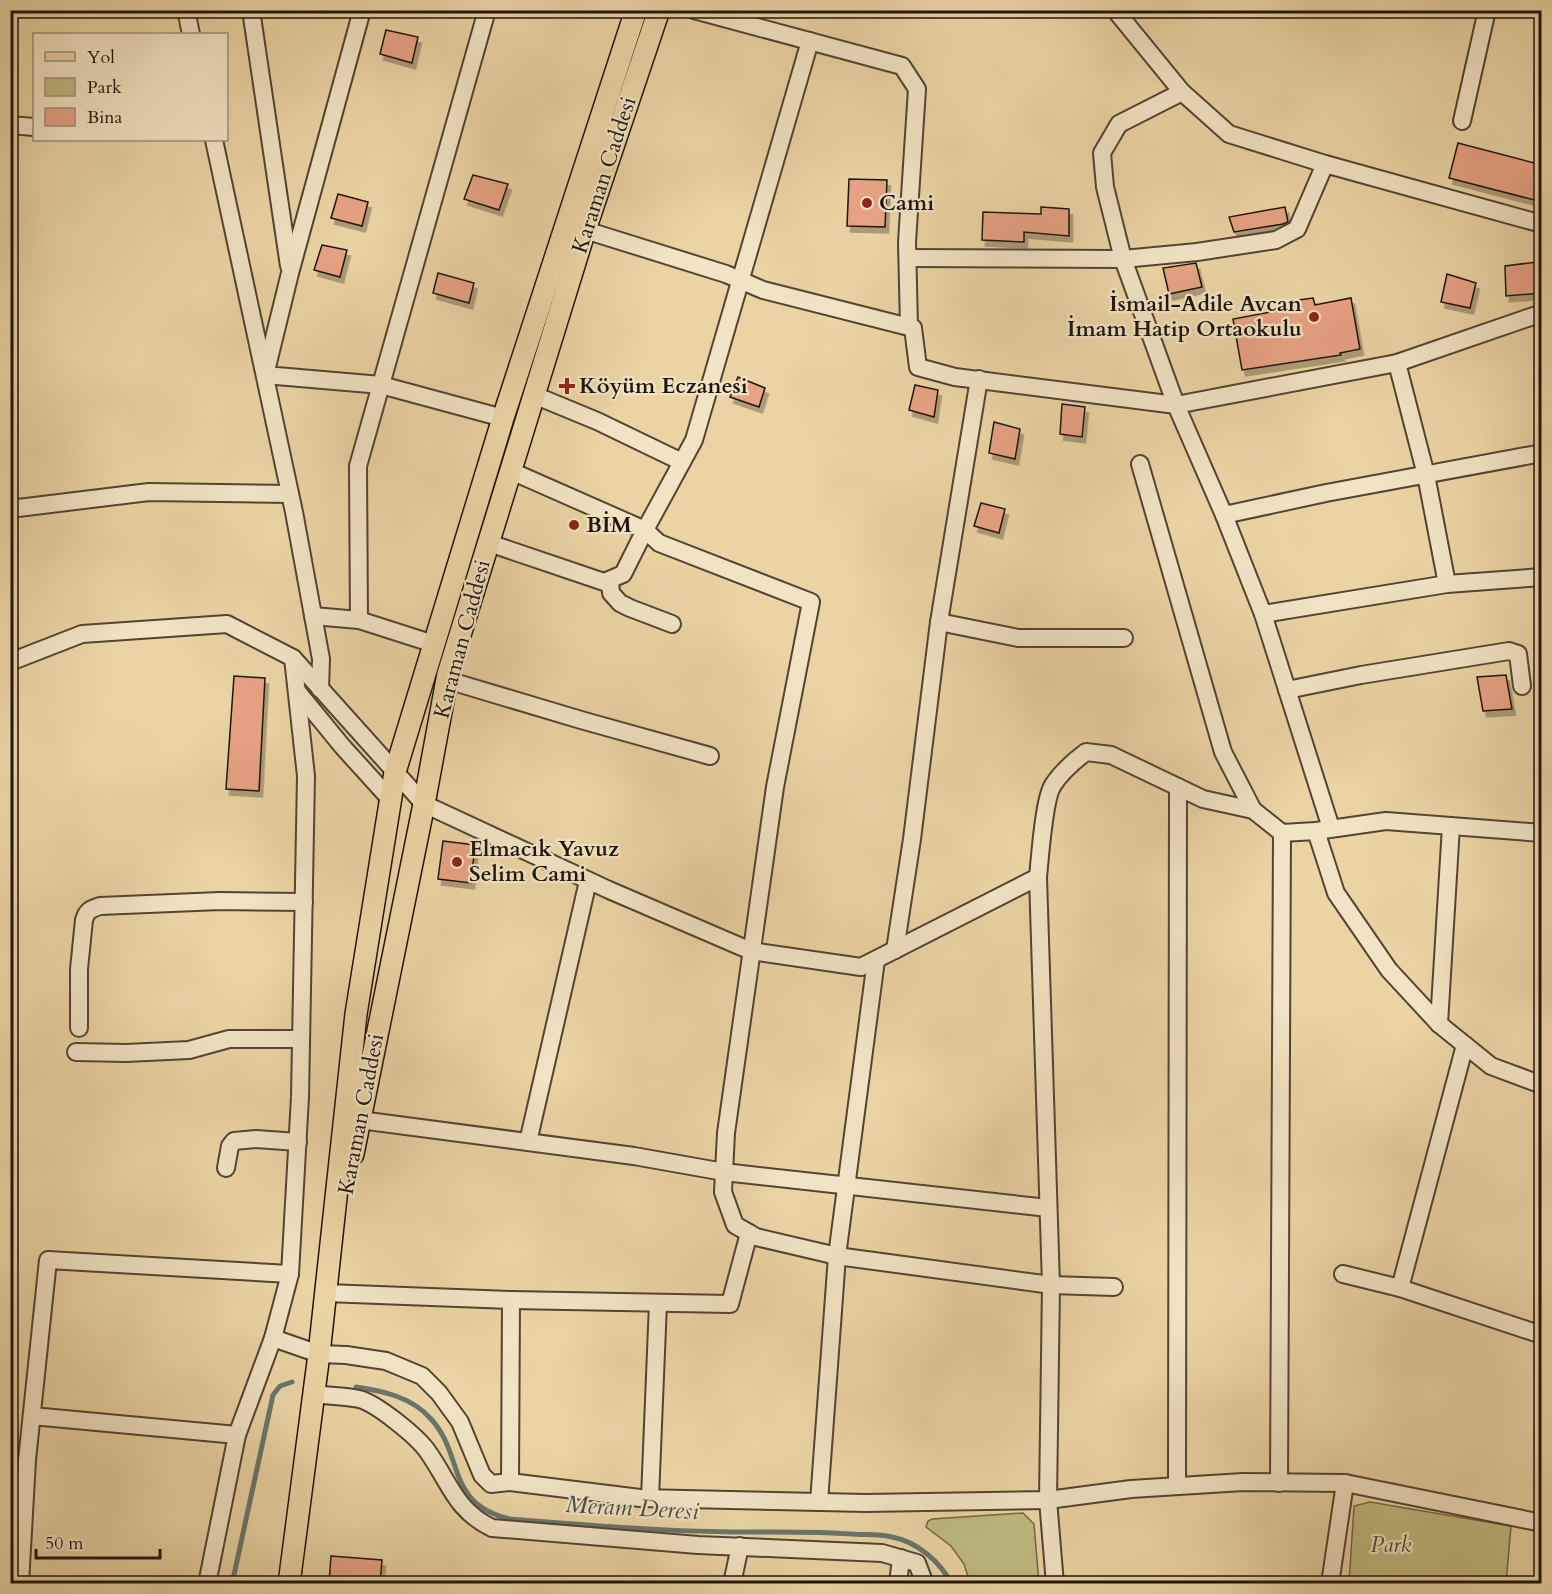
<svg xmlns="http://www.w3.org/2000/svg" width="1552" height="1594" viewBox="0 0 1552 1594" font-family="Cardo,serif">
  <defs>
    <filter id="shadow"><feDropShadow dx="3.5" dy="6" stdDeviation="0" flood-color="#0004"/></filter>
  </defs>
  <rect width="100%" height="100%" fill="#ead4a4"/>
  <filter id="stains"><feTurbulence type="fractalNoise" baseFrequency=".00333" numOctaves="4"/><feColorMatrix values="0 0 0 0 .2 0 0 0 0 .09 0 0 0 0 .02 0 0 0 .5 -.17"/></filter>
  <radialGradient id="worn" r=".72"><stop offset=".6" stop-color="#630" stop-opacity="0"/><stop offset="1" stop-color="#630" stop-opacity=".3"/></radialGradient>
  <g fill="#bfbb80" stroke="#6f6846" stroke-width="1.5">
    <polygon points="1370,1502 1511,1526 1506,1583 1349,1583 1354,1506"/>
    <polygon points="1023,1513 1034,1524 1039,1583 970,1583 964,1564 951,1546 926,1527 928,1521 932,1519"/>
  </g>
  <g fill="none" stroke-linecap="round" stroke-linejoin="round">
    <g stroke="#68766e" stroke-width="5">
      <path d="M356,1387C383,1391 412,1397 431,1419C465,1456 445,1504 510,1519C584,1525 659,1531 733,1532C773,1532 812,1531 852,1534C865,1535 879,1534 892,1537C918,1542 940,1562 952,1584"/>
      <polyline points="232,1584 273,1395 280,1386 292,1382"/>
    </g>
  </g>
  <g fill="#e7a284" stroke="#1f140d" stroke-width="1.5" filter="url(#shadow)">
    <polygon points="386,30 418,37 412,63 380,54"/>
    <polygon points="1458,143 1542,165 1542,202 1449,178"/>
    <polygon points="473,175 508,184 499,210 464,199"/>
    <polygon points="849,179 887,180 885,227 847,226"/>
    <polygon points="338,194 368,202 362,226 331,218"/>
    <polygon points="1041,207 1069,209 1069,236 1024,232 1024,242 982,240 983,212 1041,214"/>
    <polygon points="1285,207 1288,222 1283,224 1234,232 1229,217"/>
    <polygon points="322,245 347,250 340,277 314,270"/>
    <polygon points="1537,262 1542,284 1542,293 1506,296 1505,266"/>
    <polygon points="1196,263 1202,287 1169,294 1163,268"/>
    <polygon points="438,273 474,283 469,303 433,293"/>
    <polygon points="1447,274 1476,283 1470,308 1441,302"/>
    <polygon points="1313,298 1315,305 1351,298 1360,349 1340,353 1341,355 1242,370 1233,319 1292,308 1291,301"/>
    <polygon points="738,377 765,388 759,407 730,397"/>
    <polygon points="915,385 938,390 934,417 909,410"/>
    <polygon points="1062,404 1085,407 1082,437 1060,434"/>
    <polygon points="994,422 1020,429 1015,459 989,453"/>
    <polygon points="981,503 1005,509 999,533 974,526"/>
    <polygon points="1506,675 1512,709 1483,711 1477,677"/>
    <polygon points="234,676 265,678 259,791 226,789"/>
    <polygon points="443,841 475,845 471,883 438,879"/>
    <polygon points="331,1556 382,1560 380,1584 329,1584"/>
  </g>
  <g fill="none" stroke-linecap="round" stroke-linejoin="round">
    <g stroke="#524433" stroke-width="20">
      <g id="minor">
        <polyline points="186,10 191,34"/>
        <polyline points="251,10 289,266"/>
        <polyline points="362,10 290,273 265,375 381,385 503,418"/>
        <polyline points="694,10 902,66 917,89 907,242 909,327"/>
        <polyline points="1115,10 1182,92 1229,134 1325,164 1542,224"/>
        <polyline points="1182,92 1119,124 1102,153 1105,187 1123,259 1176,405 1224,515 1263,614 1331,828"/>
        <polyline points="1462,121 1487,10"/>
        <polyline points="10,125 34,127"/>
        <polyline points="214,140 294,512 321,659 320,689"/>
        <polyline points="585,230 726,274 763,290 913,328 918,367 955,377 1176,405 1397,363 1542,313"/>
        <polyline points="908,258 1123,259 1197,252 1276,240 1297,229 1325,164"/>
        <polyline points="1397,363 1426,475 1447,584"/>
        <polyline points="534,395 597,421 682,462"/>
        <polyline points="1140,464 1223,752 1253,810"/>
        <polyline points="511,471 645,530 659,543 811,602 775,787 726,1133 723,1192 735,1225 756,1237 837,1256 1051,1285 1114,1287"/>
        <polyline points="10,509 149,492 290,494"/>
        <polyline points="1224,515 1326,493 1542,453"/>
        <polyline points="489,543 604,582 623,574 645,530 694,440 810,41"/>
        <polyline points="610,580 611,593 620,603 630,608 672,624"/>
        <polyline points="1263,614 1447,584 1542,577"/>
        <polyline points="313,616 359,620 434,644"/>
        <polyline points="359,620 358,466 487,10"/>
        <polyline points="939,622 1018,638 1124,638"/>
        <path d="M10,662L82,634L227,624L293,658L424,804L609,890L751,951L861,967L1038,877C1040,858 1044,798 1053,785C1062,771 1074,761 1086,752L1111,755L1203,799L1253,810L1282,833L1316,831L1386,821L1542,833"/>
        <polyline points="447,680 581,720 710,756"/>
        <polyline points="1287,690 1361,675 1509,651 1518,654 1522,686"/>
        <polyline points="297,691 342,746 390,799"/>
        <polyline points="1316,831 1336,893 1389,970 1439,1024 1491,1066 1542,1085"/>
        <polyline points="1038,877 1051,1285 1048,1500 1055,1584"/>
        <polyline points="895,950 912,839 939,622 979,379"/>
        <polyline points="1439,1024 1451,826"/>
        <path d="M79,1028V969L84,920C87,910 91,909 100,906L220,901L304,902"/>
        <polyline points="1465,1045 1400,1288 1542,1335"/>
        <polyline points="76,1052 126,1053 189,1050 229,1039 301,1039"/>
        <polyline points="360,1120 634,1156 724,1172 1048,1208"/>
        <polyline points="528,1142 588,881"/>
        <polyline points="226,1168 230,1146 234,1141 256,1139 298,1142"/>
        <polyline points="1343,1274 1400,1288"/>
        <polyline points="326,1293 511,1300 730,1304 749,1233"/>
        <polyline points="511,1300 510,1482 640,1498 866,1503 1048,1500 1131,1489 1243,1482 1345,1483 1542,1523"/>
        <polyline points="273,1338 319,1354 346,1355 386,1361 422,1376 439,1393 460,1422 482,1475 491,1484 510,1482"/>
        <path d="M313,1394C328,1396 345,1396 359,1399C376,1403 418,1437 428,1452C450,1483 455,1510 492,1528L698,1545L882,1553L917,1563L925,1584"/>
        <polyline points="32,1416 237,1435"/>
        <polyline points="1279,1483 1282,833"/>
        <polyline points="1177,1486 1178,787"/>
        <polyline points="650,1498 658,1303"/>
        <polyline points="819,1502 837,1256 876,960"/>
        <polyline points="20,1584 27,1460 48,1260 290,1274"/>
        <polyline points="207,1584 237,1435 273,1338 290,1274 300,1097 306,776 293,658"/>
        <polyline points="732,1584 740,1546"/>
        <polyline points="898,1584 901,1558"/>
        <polyline points="1330,1584 1345,1483"/>
      </g>
    </g>
    <g stroke="#1f140d" stroke-width="24">
      <g id="major">
        <polyline points="353,1154 424,804 448,674 585,230 659,10"/>
        <polyline points="289,1584 319,1354 356,1014 395,772 503,418 636,10"/>
      </g>
    </g>
    <use href="#minor" stroke="#f1e3c4" stroke-width="16"/>
    <use href="#major" stroke="#ead4a4" stroke-width="21"/>
  </g>
  <g fill="#8f2418" stroke="#f1e3c4" stroke-width="2">
    <circle cx="867" cy="203" r="6"/>
    <circle cx="1314" cy="317" r="6"/>
    <path d="M564 377h6v6h6v6h-6v6h-6v-6h-6v-6h6z"/>
    <circle cx="574" cy="525" r="6"/>
    <circle cx="457" cy="862" r="6"/>
  </g>
  <g text-anchor="middle" dominant-baseline="central" stroke-width="4.5" stroke-linejoin="round" paint-order="stroke">
    <g font-size="22" fill="#1f140d" stroke="#f1e3c4">
      <text transform="translate(604 175) rotate(-72)">Karaman Caddesi</text>
      <text transform="translate(462 639) rotate(-75)">Karaman Caddesi</text>
      <text transform="translate(361 1114) rotate(-79)">Karaman Caddesi</text>
    </g>
    <g font-size="22" font-weight="bold" fill="#1f140d" stroke="#f1e3c4" text-anchor="start">
      <text x="879" y="203">Cami</text>
      <text x="1302" y="304" text-anchor="end">İsmail-Adile Avcan<tspan x="1302" dy="25">İmam Hatip Ortaokulu</tspan></text>
      <text x="579" y="386">Köyüm Eczanesi</text>
      <text x="586" y="525">BİM</text>
      <text x="469" y="849">Elmacık Yavuz<tspan x="469" dy="25">Selim Cami</tspan></text>
    </g>
    <g font-size="22" font-style="italic" fill="#4f4630" stroke="#f1e3c4">
      <text x="1391" y="1545">Park</text>
    </g>
    <g font-size="24" font-style="italic" fill="#4a4d45" stroke="#f1e3c4">
      <text transform="translate(632 1508) rotate(3)">Meram Deresi</text>
    </g>
  </g>
  <rect width="1552" height="1594" fill="none" stroke="#ead4a4" stroke-width="36"/>
  <rect x="12" y="12" width="1528" height="1570" fill="none" stroke="#1f140d" stroke-width="3"/>
  <rect x="18" y="18" width="1516" height="1558" fill="none" stroke="#1f140d" stroke-width="1.5"/>
  <rect x="33" y="33" width="195" height="108" fill="#f1e3c4" stroke="#9d907b" stroke-width="1.5"/>
  <rect x="45" y="52" width="30" height="9" fill="#ead4a4" stroke="#9d907b" stroke-width="1.5"/>
  <text x="87" y="63" font-size="18" fill="#1f140d">Yol</text>
  <rect x="45" y="78" width="30" height="18" fill="#bfbb80" stroke="#9d907b" stroke-width="1.5"/>
  <text x="87" y="93" font-size="18" fill="#1f140d">Park</text>
  <rect x="45" y="108" width="30" height="18" fill="#e7a284" stroke="#9d907b" stroke-width="1.5"/>
  <text x="87" y="123" font-size="18" fill="#1f140d">Bina</text>
  <path d="M36 1549v9h124v-9" fill="none" stroke="#1f140d" stroke-width="3"/>
  <text x="45" y="1549" font-size="18" fill="#1f140d" stroke="#f1e3c4" stroke-width="4.5" paint-order="stroke">50 m</text>
  <rect width="100%" height="100%" filter="url(#stains)"/>
  <rect width="100%" height="100%" fill="url(#worn)"/>
</svg>
